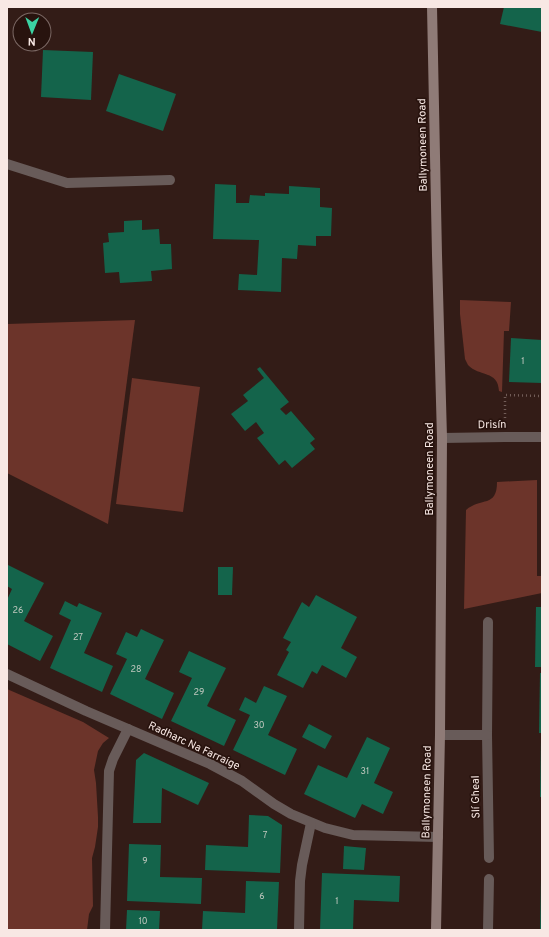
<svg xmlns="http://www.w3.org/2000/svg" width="549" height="937" viewBox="0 0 549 937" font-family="Overpass,sans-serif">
  <rect width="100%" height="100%" fill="#331c17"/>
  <g fill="#6c342a">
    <path d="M460,300L511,302L509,331H504L502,392L499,391C498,370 479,377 468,365C467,363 466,361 465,359L460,314Z"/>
    <polygon points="135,320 108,524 7,473 7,324"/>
    <polygon points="132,378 200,387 183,512 116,504"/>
    <path d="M537,480V576H542V593L464,609L466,510C481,497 497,508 497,482Z"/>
    <polygon points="7,689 83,722 109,738 103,743 98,751 94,770 96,783 98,817 98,827 95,847 92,858 93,906 89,914 87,930 7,930"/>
  </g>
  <g fill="#14644b">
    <polygon points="504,7 542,7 542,32 500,24"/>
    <polygon points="43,50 93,52 91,100 41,97"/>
    <polygon points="119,74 176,94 163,131 106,111"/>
    <polygon points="215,184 236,185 236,203 249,203 250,195 265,196 265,193 289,194 289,186 320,188 320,207 332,208 331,236 316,236 316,246 298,245 297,259 282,258 281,292 238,290 239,274 257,275 259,240 213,239"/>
    <polygon points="142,220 142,230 159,229 160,244 171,244 172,269 151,271 152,281 120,283 119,272 105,273 103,243 109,242 108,233 124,232 124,221"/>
    <polygon points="511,338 542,340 542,383 509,382"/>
    <polygon points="260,367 289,402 280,409 286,415 291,411 315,439 310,443 315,449 292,468 285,460 279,465 257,438 264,433 256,422 245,431 231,414 248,401 243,395 264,378 257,369"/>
    <polygon points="8,565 44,583 24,621 53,636 40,661 7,644 7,600 12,589 7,586 7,567"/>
    <polygon points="218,567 233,567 232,595 218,595"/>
    <polygon points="316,595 357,617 341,648 357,657 346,678 322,665 317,674 312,671 303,688 277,675 289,652 286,650 291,642 283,638 302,602 309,607"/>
    <polygon points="65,601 77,607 79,603 102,613 84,653 113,666 102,692 50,668 71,620 59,614"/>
    <polygon points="536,607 542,607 542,667 535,667"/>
    <polygon points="141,629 164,640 145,679 174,693 162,719 110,694 127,659 116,654 126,632 137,637"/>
    <polygon points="189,651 226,668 207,706 236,720 224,746 171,721 192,678 179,672"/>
    <polygon points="540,673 542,673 542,733 539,733"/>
    <polygon points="264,686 287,696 268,735 297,749 285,775 233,750 250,715 239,710 245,697 256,703"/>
    <polygon points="309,724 332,736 325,749 302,737"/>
    <polygon points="367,737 390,748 374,783 393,792 383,814 362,804 355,818 304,794 318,765 347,778"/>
    <polygon points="541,738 542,738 542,797 540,797"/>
    <polygon points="144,753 209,783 198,805 162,788 161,823 133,823 136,760"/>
    <polygon points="249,815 268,816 282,825 280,873 205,870 206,845 248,847"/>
    <polygon points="129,844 161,845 160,877 202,878 201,904 127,901"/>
    <polygon points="344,846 366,848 364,870 343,869"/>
    <polygon points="322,873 400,876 399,902 354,900 353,930 320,930"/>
    <polygon points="541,879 542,879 542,929 540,929"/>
    <polygon points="246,881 279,882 277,930 202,930 203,911 245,913"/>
    <polygon points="127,910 160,911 159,930 126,930"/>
  </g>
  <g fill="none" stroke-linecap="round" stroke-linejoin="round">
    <polyline stroke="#725d58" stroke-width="2.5" stroke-dasharray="1 3" stroke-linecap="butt" points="505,418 505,395 542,396"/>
    <g stroke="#685b59" stroke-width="10">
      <polyline points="7,164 67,183 170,180"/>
      <polyline points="442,438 505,437 542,437"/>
      <polyline points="488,622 487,735 489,858"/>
      <polyline points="7,674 86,711 210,764 242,781 274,804 291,814 325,828 353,835 438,837"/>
      <polyline points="440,735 487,735"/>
      <polyline points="105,930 109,771 113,759 128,729"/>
      <polyline points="299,930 300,881 302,865 311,823"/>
      <polyline points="488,930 489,879"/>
    </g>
    <polyline stroke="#8f7b77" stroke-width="10" points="432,7 437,255 442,438 440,735 436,930"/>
  </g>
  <g text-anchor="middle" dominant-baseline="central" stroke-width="3.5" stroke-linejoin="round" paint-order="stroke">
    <g font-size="9" fill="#bfc7be">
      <text x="523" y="361">1</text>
      <text x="18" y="610">26</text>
      <text x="78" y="637">27</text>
      <text x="136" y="669">28</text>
      <text x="199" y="692">29</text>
      <text x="259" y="725">30</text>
      <text x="365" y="771">31</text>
      <text x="265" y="835">7</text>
      <text x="145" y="861">9</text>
      <text x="262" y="896">6</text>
      <text x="337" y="901">1</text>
      <text x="143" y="921">10</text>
    </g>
    <g font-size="11" fill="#f8e8e4" stroke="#28130e">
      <text transform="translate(423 145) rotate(-91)">Ballymoneen Road</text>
      <text transform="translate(492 425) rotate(-1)">Drisín</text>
      <text transform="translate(430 469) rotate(-90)">Ballymoneen Road</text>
      <text transform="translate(194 746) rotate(25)">Radharc Na Farraige</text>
      <text transform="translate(427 792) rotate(-89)">Ballymoneen Road</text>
      <text transform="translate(476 797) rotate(-91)">Slí Gheal</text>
    </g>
  </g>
  <rect width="549" height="937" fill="none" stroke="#f8e8e4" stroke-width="16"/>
  <g transform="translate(32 32) rotate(181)"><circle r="19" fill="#28130e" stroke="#7b6864"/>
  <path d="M0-3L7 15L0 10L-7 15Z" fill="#3bd4a4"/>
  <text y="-6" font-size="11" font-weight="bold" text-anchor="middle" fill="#f8e8e4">N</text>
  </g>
</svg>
